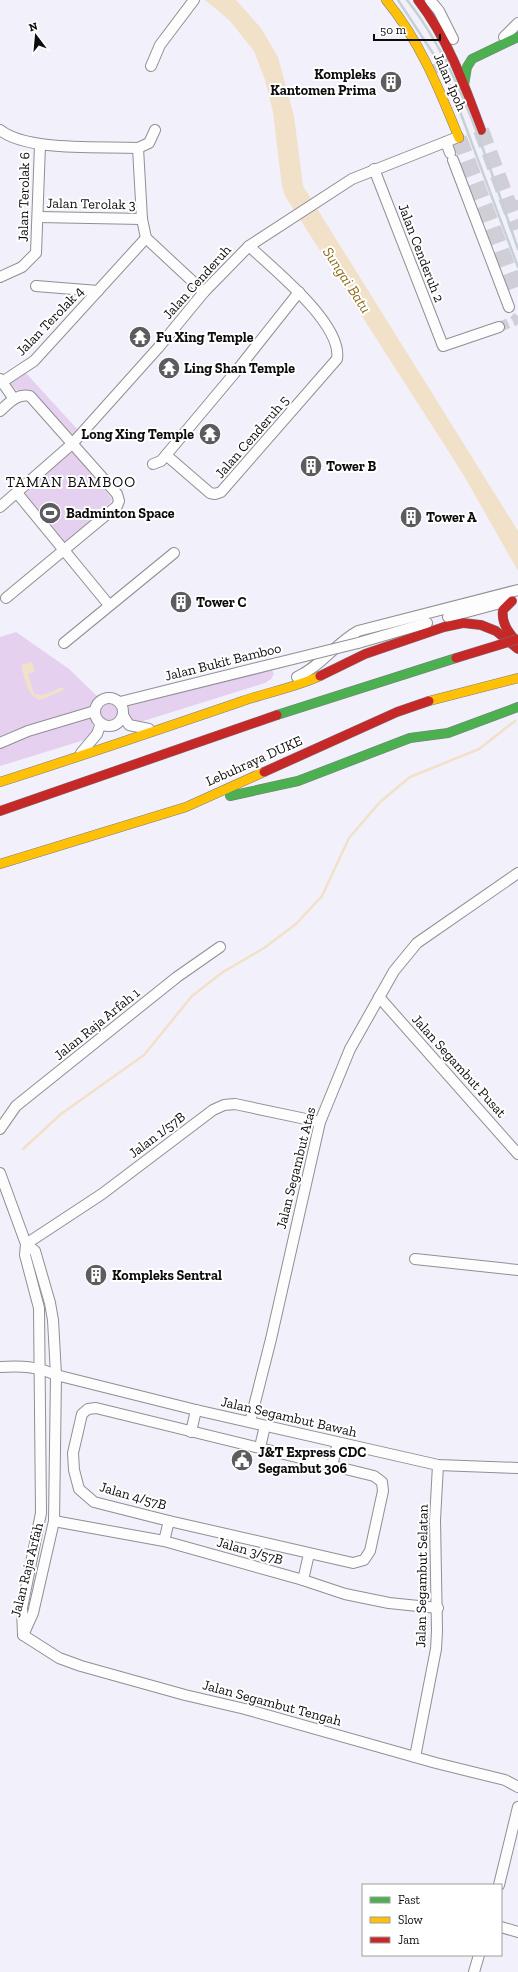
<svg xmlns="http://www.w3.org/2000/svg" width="518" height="1972" viewBox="0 0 518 1972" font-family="'Zilla Slab',serif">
  <rect width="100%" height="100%" fill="#f2f0fa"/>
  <g fill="#e5d1ef">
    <polygon points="24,371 78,430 75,435 69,435 28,391 16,390 10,383"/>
    <polygon points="72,450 112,499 111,502 65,543 25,494"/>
    <polygon points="16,632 69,669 100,699 95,711 91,738 0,766 0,637"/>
    <polygon points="271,668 274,674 271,679 265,683 137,723 132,722 126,714 124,703"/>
    <circle cx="110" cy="712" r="10"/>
  </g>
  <g fill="#f2e1c9">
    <polygon points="205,0 236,0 261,28 278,57 294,116 303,186 518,531 518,571 463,474 285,196 282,187 273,112 265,80 254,51 229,20"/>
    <path d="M32,662L35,672L28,674L34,694C44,698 54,690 62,687L64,690L40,700C26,695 25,677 21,665Z"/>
  </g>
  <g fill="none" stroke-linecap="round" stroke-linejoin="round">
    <polyline stroke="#f2e1c9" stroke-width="2.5" points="23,1149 61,1114 144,1055 192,996 223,972 264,948 296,924 322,896 349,838 380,802 410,777 479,749 515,721"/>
    <g stroke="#d0ced6" stroke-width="10" stroke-dasharray="10 5" stroke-linecap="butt">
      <polyline points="432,70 453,60"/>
      <polyline points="508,204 518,205"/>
      <polyline points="499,327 514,321 518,316"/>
    </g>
    <g stroke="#d0ced6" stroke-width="16" stroke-dasharray="16 8" stroke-linecap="butt">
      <polyline points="481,130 518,229"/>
      <polyline points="459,138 518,294"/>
    </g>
    <g stroke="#908f93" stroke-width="12">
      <g id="street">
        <polyline points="430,0 439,11 453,39"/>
        <polyline points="504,37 518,23"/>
        <polyline points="151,66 160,45 194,0"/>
        <path d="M0,130C28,152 101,146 138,148L149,143L155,130"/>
        <polyline points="446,142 450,153"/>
        <polyline points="138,148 142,219 146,238 204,292"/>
        <polyline points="453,160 509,307"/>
        <polyline points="374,169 443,346 499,327"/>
        <polyline points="38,217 142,219"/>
        <polyline points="0,277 22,267 36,253 40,145"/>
        <polyline points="36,286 98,291"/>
        <polyline points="0,379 14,399"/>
        <polyline points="2,382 34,361 146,238"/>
        <path d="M0,411C9,403 17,393 30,396L117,494L119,501L117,506L6,598"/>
        <path d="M166,455L210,493L215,494L221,492L337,359C343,324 272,268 249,246"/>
        <polyline points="153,464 161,461 238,369 299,292"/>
        <polyline points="17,493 109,605"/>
        <polyline points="0,507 72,444 158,348 204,292 249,246 352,179 458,137"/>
        <polyline points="448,617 508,601"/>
        <polyline points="64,643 174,553"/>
        <polyline points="358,643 427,623"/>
        <path d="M297,677C321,666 335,644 358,631L518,590"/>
        <circle cx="109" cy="712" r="14"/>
        <polyline points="120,702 277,663"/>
        <polyline points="123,715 129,725 149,729"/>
        <polyline points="0,743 28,731 95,711"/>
        <polyline points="81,753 97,734 101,723"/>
        <polyline points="379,997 518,1154"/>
        <polyline points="0,1129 16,1106 177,977 220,947"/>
        <polyline points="0,1173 26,1244 25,1255 39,1308 41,1513 22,1608 23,1635"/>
        <polyline points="26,1244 102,1194 213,1110 224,1105 235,1104 320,1122"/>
        <polyline points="415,1259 518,1270"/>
        <path d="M0,1367C22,1366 36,1366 56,1375L196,1410L438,1465L518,1468"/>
        <polygon points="96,1408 374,1476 382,1482 383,1491 370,1551 364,1560 353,1563 169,1521 94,1502 79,1489 74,1470 73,1453 82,1414 88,1409"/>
        <polyline points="250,1422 271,1339 320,1122 350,1049 394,971 417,943 518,873"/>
        <polyline points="191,1432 196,1410"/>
        <polyline points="260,1447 265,1426"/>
        <polyline points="332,1465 338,1443"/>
        <polyline points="54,1521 164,1541 303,1580 345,1594 389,1603 438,1608"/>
        <polyline points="164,1541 169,1521"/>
        <polyline points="303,1580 309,1554"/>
        <polyline points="24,1633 33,1613 54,1521 56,1375 53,1320 50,1303 35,1251 26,1244"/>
        <polyline points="23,1635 59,1658 81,1666 185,1695 245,1709 436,1763 505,1780 518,1787"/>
        <polyline points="415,1757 436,1649 437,1631 435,1520 438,1465"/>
        <polyline points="499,1885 518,1807"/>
        <polyline points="501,1927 518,1932"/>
        <polyline points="474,1972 479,1955"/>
      </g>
    </g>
    <g stroke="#7d7c80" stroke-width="10">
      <g id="fast">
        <polyline points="464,85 467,67 472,59 518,37"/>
        <polyline points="277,715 456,658"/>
        <polyline points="230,796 298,781 410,738 448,733 518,707"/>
      </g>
    </g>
    <g stroke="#7d7c80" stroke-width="10">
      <g id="slow">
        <path d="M386,0C420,41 439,89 459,138"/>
        <polyline points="429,701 518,678"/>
        <path d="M0,782C79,757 158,730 237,703C264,693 294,688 320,676"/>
        <polyline points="0,864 186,807 264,772"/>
      </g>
    </g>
    <g stroke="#7d7c80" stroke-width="10">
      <g id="jam">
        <path d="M418,0C448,39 464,84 481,130"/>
        <path d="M512,601L503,610C501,623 509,633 517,642"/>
        <polyline points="320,676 365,654 444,627 463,623 481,625 496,631 518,649"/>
        <polyline points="264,772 397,712 429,701"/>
        <polyline points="0,811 277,715"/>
      </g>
    </g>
    <use href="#street" stroke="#fdfdfe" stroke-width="10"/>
    <use href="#fast" stroke="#4caf50" stroke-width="9"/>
    <use href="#slow" stroke="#ffc107" stroke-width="9"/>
    <use href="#jam" stroke="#c62828" stroke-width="9"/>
    <g stroke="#c5d1d5" stroke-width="2.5">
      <polyline points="398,0 440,64 455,98 518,267"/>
      <path d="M407,0C461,68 489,167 518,249"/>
    </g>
    <g stroke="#908f93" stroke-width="12" stroke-linecap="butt">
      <polyline id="street-bridge" points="277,663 358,643"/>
    </g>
    <g stroke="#7d7c80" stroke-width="10" stroke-linecap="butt">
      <polyline id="jam-bridge" points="456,658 518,639"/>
    </g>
    <use href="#street-bridge" stroke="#fdfdfe" stroke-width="10"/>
    <use href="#jam-bridge" stroke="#c62828" stroke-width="9"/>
  </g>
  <defs>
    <g id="building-disc" transform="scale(1.15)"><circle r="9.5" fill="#5c5c5f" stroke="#fff"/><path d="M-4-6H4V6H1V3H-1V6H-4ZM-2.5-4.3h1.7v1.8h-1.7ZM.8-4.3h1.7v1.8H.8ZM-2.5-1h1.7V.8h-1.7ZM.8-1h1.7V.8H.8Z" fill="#fff"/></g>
    <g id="temple-disc" transform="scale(1.15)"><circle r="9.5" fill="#5c5c5f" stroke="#fff"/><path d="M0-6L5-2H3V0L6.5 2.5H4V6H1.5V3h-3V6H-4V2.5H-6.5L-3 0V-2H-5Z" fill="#fff"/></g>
    <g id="stadium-disc" transform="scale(1.15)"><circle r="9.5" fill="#5c5c5f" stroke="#fff"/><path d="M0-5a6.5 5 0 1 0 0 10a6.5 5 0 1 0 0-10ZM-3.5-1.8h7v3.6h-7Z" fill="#fff"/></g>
    <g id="civic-disc" transform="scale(1.15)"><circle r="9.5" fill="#5c5c5f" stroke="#fff"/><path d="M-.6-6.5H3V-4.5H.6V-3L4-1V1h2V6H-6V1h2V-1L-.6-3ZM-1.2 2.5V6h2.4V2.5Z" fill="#fff"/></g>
  </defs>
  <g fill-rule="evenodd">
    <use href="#building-disc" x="391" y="82"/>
    <use href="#temple-disc" x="140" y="337"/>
    <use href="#temple-disc" x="169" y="368"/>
    <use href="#temple-disc" x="210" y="434"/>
    <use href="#building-disc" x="311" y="466"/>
    <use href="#stadium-disc" x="50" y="513"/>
    <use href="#building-disc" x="411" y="517"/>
    <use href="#building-disc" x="181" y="602"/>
    <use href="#building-disc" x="96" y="1275"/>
    <use href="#civic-disc" x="242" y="1460"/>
  </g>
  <g text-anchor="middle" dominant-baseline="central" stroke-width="4" stroke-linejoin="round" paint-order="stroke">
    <g font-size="14" font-weight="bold" fill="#0c0c0c" stroke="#fff" text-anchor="start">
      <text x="376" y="74" text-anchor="end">Kompleks<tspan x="376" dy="16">Kantomen Prima</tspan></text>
      <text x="156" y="337">Fu Xing Temple</text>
      <text x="184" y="368">Ling Shan Temple</text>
      <text x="194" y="434" text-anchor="end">Long Xing Temple</text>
      <text x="326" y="466">Tower B</text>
      <text x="66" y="513">Badminton Space</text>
      <text x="426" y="517">Tower A</text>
      <text x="196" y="602">Tower C</text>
      <text x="112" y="1275">Kompleks Sentral</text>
      <text x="258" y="1452">J&amp;T Express CDC<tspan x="258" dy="16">Segambut 306</tspan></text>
    </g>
    <g font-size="14" fill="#0c0c0c" stroke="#fff">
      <text transform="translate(450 82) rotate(66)">Jalan Ipoh</text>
      <text transform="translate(24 197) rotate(-89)">Jalan Terolak 6</text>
      <text transform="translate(91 204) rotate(1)">Jalan Terolak 3</text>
      <text transform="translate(421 253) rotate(69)">Jalan Cenderuh 2</text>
      <text transform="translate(197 282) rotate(-48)">Jalan Cenderuh</text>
      <text transform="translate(50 321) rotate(-46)">Jalan Terolak 4</text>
      <text transform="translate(252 437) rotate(-49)">Jalan Cenderuh 5</text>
      <text transform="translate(223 662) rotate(-14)">Jalan Bukit Bamboo</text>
      <text transform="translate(254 761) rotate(-24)">Lebuhraya DUKE</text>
      <text transform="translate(97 1024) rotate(-39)">Jalan Raja Arfah 1</text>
      <text transform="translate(459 1066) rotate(48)">Jalan Segambut Pusat</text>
      <text transform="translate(157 1135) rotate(-37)">Jalan 1/57B</text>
      <text transform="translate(296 1168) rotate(-76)">Jalan Segambut Atas</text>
      <text transform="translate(289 1417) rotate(13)">Jalan Segambut Bawah</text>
      <text transform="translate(133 1496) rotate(16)">Jalan 4/57B</text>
      <text transform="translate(250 1551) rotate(16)">Jalan 3/57B</text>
      <text transform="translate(27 1570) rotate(-76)">Jalan Raja Arfah</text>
      <text transform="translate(422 1576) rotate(-89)">Jalan Segambut Selatan</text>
      <text transform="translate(272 1703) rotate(15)">Jalan Segambut Tengah</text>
    </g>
    <g font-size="15" font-style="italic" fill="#8f6c1d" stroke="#fff">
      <text transform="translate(347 280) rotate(57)">Sungai Batu</text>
    </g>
    <g font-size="15" letter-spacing="1" fill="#0c0c0c" stroke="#fff">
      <text x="71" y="482">TAMAN BAMBOO</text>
    </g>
  </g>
  <rect x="362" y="1884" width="140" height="72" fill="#ffffff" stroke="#9e9e9e"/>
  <rect x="370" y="1897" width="20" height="6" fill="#4caf50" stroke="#9e9e9e"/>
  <text x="398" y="1904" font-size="12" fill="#0c0c0c">Fast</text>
  <rect x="370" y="1917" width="20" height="6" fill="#ffc107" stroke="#9e9e9e"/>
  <text x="398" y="1924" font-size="12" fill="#0c0c0c">Slow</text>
  <rect x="370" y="1937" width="20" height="6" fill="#c62828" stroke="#9e9e9e"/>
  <text x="398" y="1944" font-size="12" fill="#0c0c0c">Jam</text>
  <g transform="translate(36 36) rotate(344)" stroke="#ffffff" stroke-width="3" paint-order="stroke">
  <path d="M0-3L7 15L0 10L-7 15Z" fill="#0c0c0c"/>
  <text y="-6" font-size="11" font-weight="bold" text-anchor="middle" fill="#0c0c0c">N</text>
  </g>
  <path d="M374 34v6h66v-6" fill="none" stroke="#0c0c0c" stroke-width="2"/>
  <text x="380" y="34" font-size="12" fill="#0c0c0c" stroke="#ffffff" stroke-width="3" paint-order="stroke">50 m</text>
</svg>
